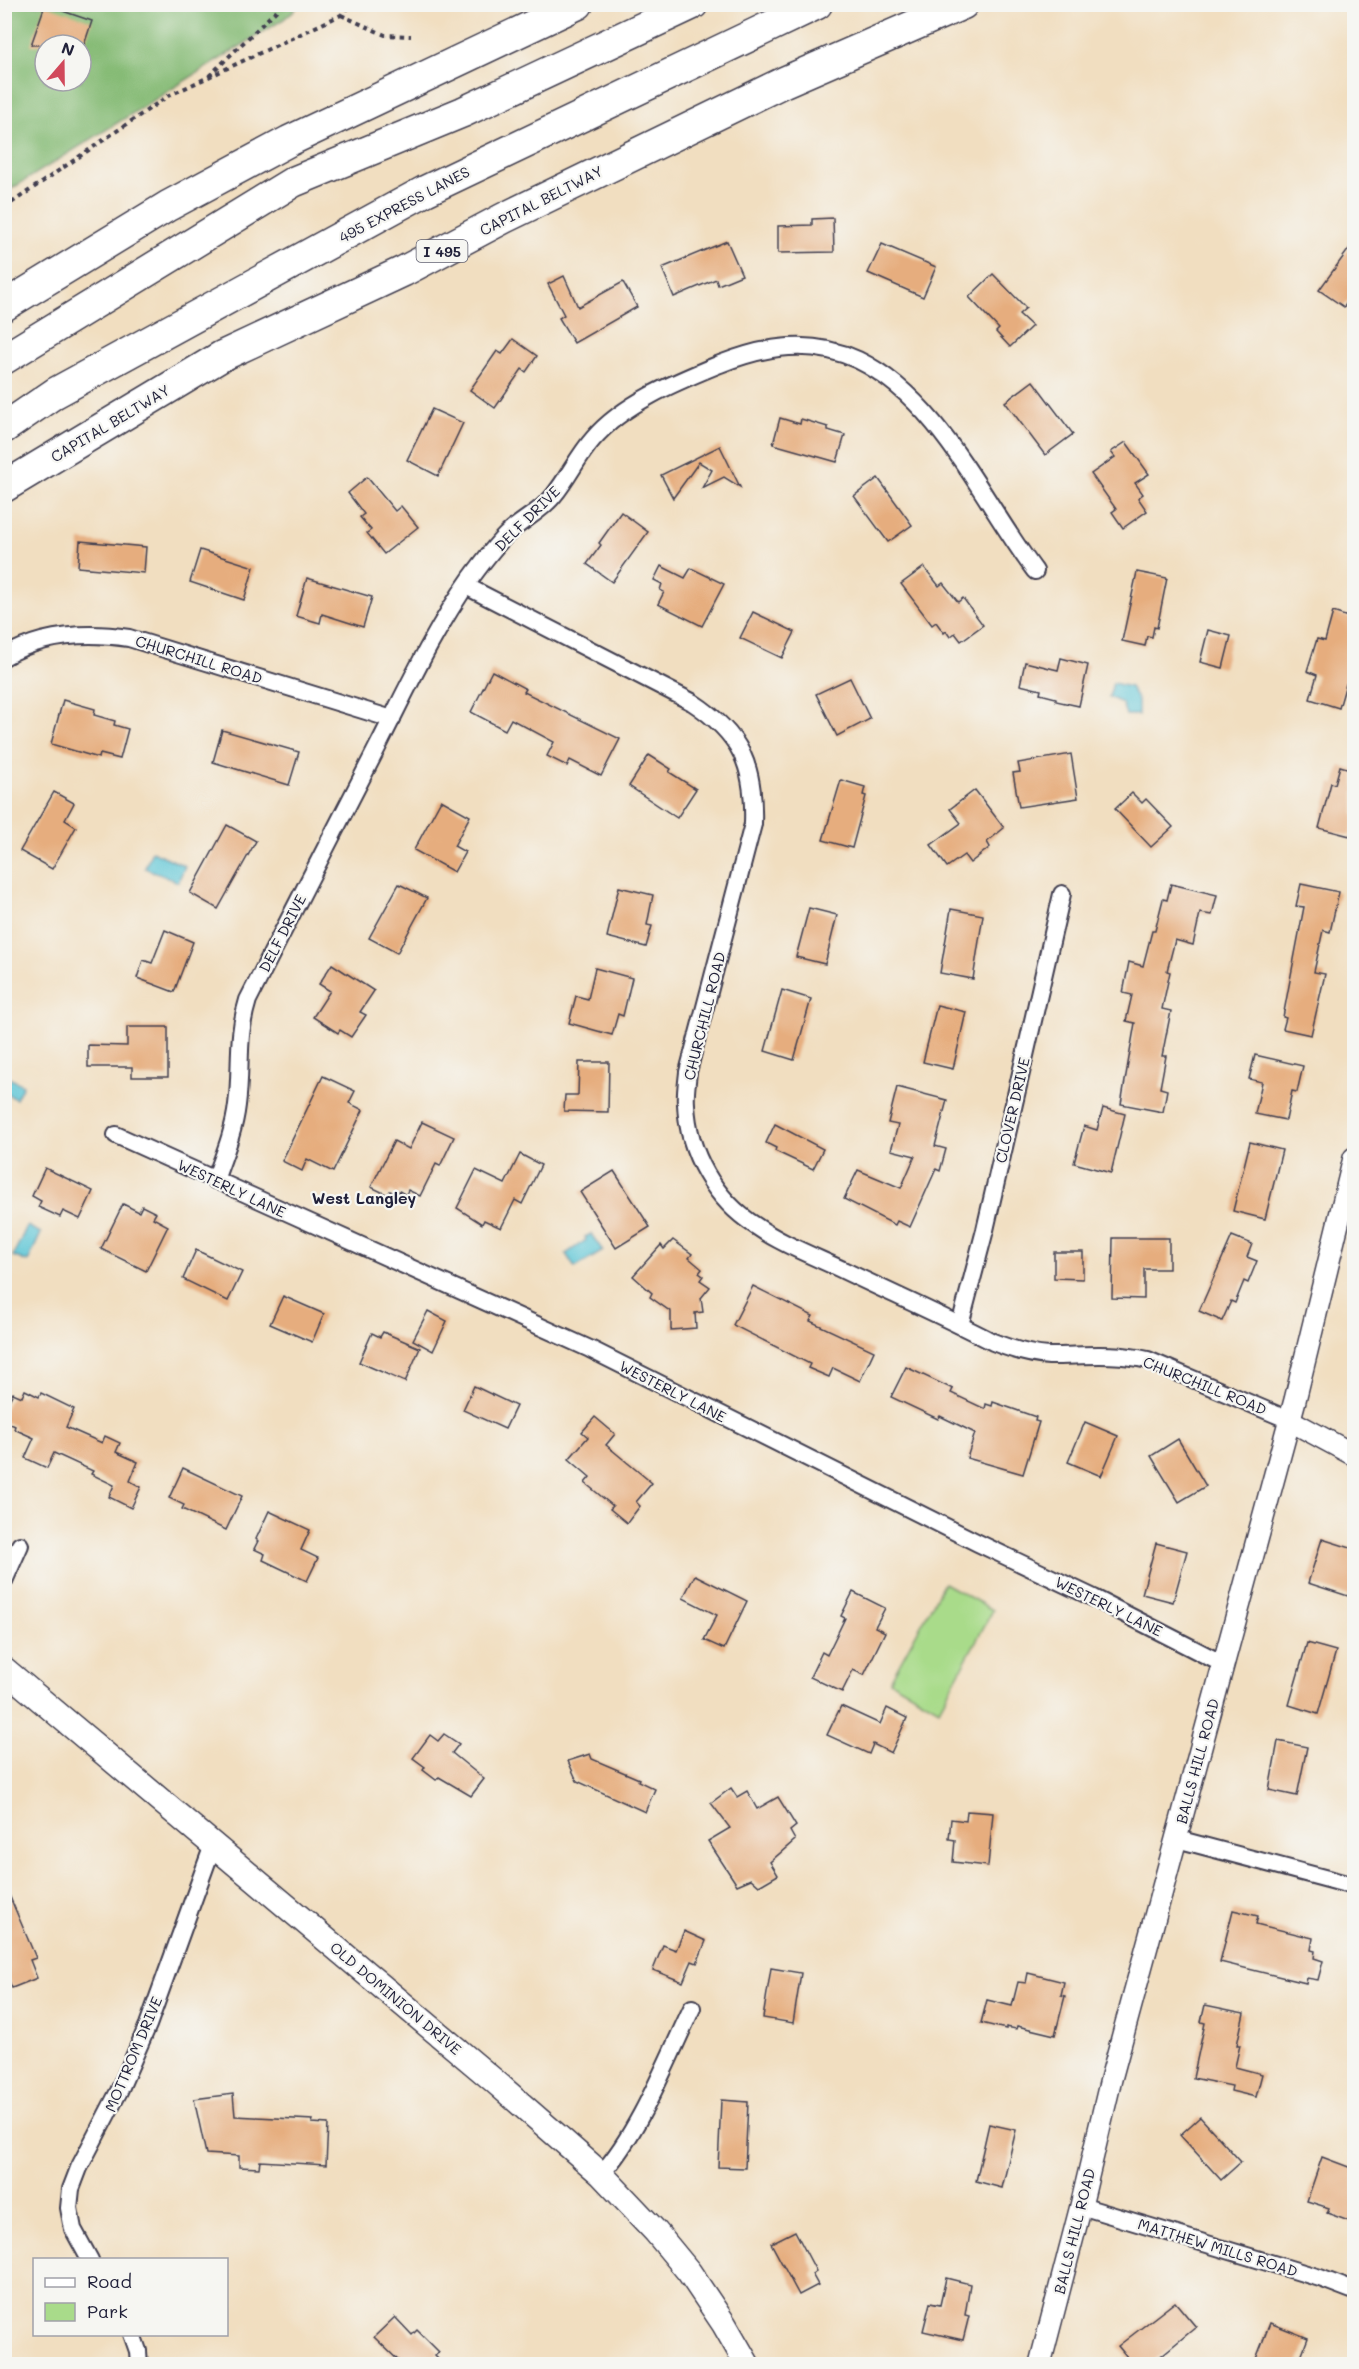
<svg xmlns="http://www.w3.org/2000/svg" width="1359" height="2369" viewBox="0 0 1359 2369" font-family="Mali,sans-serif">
  <rect width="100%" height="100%" fill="#f6f6f2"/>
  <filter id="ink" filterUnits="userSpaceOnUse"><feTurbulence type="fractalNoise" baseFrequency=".0167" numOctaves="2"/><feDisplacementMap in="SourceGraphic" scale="12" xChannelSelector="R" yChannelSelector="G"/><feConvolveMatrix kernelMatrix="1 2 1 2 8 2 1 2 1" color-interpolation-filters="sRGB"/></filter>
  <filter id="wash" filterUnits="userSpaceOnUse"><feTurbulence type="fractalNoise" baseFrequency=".008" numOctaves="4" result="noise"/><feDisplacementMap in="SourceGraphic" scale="24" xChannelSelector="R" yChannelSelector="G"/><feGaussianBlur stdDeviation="1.35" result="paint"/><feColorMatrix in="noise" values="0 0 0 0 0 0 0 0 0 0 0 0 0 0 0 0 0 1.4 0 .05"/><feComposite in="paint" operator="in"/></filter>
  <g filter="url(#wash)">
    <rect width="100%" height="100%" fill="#f1dec0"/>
    <polygon fill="#a9db8a" stroke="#667e62" stroke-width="1.5" points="944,1583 993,1610 939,1709 890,1681"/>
    <path fill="#86bb76" stroke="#546e58" stroke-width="1.5" fill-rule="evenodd" d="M5,5H300L284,19L5,193ZM45,45H81V81H45Z"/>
    <g fill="#5ac5d5" stroke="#3e7488" stroke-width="1.5">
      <polygon points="1113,683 1130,687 1138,701 1138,715 1126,715 1122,703 1109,697"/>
      <polygon points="152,851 185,866 178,882 145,868"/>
      <polygon points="5,1076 23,1085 16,1099 5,1093"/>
      <polygon points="27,1226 41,1233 28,1262 13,1256"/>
      <polygon points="591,1234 603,1251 575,1268 566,1254 586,1240 585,1237"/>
    </g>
    <g id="blocks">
      <g fill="#e6ad7e">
        <polygon points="45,5 92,21 84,45 31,45"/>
        <polygon points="833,218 834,252 778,253 778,226 812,225 812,219"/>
        <polygon points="727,241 742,275 718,285 716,279 674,297 662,268"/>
        <polygon points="1354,242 1354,292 1344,307 1319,290"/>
        <polygon points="882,244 936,267 923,297 868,273"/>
        <polygon points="993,274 1026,308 1019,314 1032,326 1010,347 996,332 999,329 969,297"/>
        <polygon points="564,276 578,307 623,282 637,307 574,343 559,318 564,315 548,284"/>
        <polygon points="513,339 537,356 526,372 522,369 495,408 470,390 497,351 502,354"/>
        <polygon points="1033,381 1073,434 1045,455 1005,402"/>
        <polygon points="432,409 463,423 438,476 407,460"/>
        <polygon points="780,418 800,424 801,419 828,427 828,430 845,435 837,462 773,444"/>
        <polygon points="1126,442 1149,474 1135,483 1143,494 1138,498 1147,511 1123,528 1112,512 1116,509 1091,474 1115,457 1111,452"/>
        <polygon points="720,446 740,487 724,477 702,488 712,470 699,462 673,498 661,475"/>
        <polygon points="367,477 395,511 401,506 418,527 384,554 367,533 371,530 360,517 364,514 348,493"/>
        <polygon points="878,478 912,525 888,542 854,496"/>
        <polygon points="621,512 648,532 612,582 587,564 601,545 599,543"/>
        <polygon points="80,541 146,547 144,573 78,567"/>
        <polygon points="200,550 254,567 244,600 190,582"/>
        <polygon points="661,566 685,578 691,568 724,584 702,626 658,604 664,592 660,590 662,584 654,580"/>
        <polygon points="924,567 939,586 943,583 958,602 963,598 983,625 961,641 955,633 950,637 946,631 944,633 936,622 932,625 901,584"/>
        <polygon points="1137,572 1167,578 1157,628 1154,627 1152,637 1147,636 1145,646 1122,641"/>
        <polygon points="307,578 372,597 363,627 322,614 320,623 296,616"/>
        <polygon points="753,612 795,632 782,658 740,638"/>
        <polygon points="1333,612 1354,619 1354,686 1346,684 1339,708 1310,699 1317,675 1307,671 1317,639 1325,641"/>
        <polygon points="1208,630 1231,636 1223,668 1200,662"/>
        <polygon points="1061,658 1088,665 1079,706 1056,701 1056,698 1040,694 1041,690 1020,685 1025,662 1058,670"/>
        <polygon points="492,671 526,689 524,692 620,739 601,776 570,760 567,766 547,756 554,742 511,719 505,730 471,712"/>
        <polygon points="850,678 870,719 837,736 816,694"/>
        <polygon points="63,700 95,709 94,715 115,721 114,725 128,729 120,759 100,754 99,758 51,744"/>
        <polygon points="222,730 299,752 289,785 213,762"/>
        <polygon points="1071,754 1078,798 1019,807 1013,773 1020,772 1018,763"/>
        <polygon points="649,755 671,769 669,772 696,789 677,818 629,786"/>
        <polygon points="1340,766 1354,770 1354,819 1350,836 1319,828 1331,783 1335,784"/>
        <polygon points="841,780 865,787 863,795 866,796 852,848 823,840"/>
        <polygon points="975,790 1004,828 987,842 990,847 970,863 964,855 947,867 931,845 961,823 950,809"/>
        <polygon points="54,792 74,803 65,820 76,827 52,869 20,851"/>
        <polygon points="1132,793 1142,803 1146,799 1173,827 1151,847 1115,809"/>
        <polygon points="441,800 470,816 454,846 465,852 454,872 414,850"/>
        <polygon points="227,825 256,841 218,909 190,893"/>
        <polygon points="399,884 427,898 397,953 369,938"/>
        <polygon points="1171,884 1217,895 1212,915 1200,913 1193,945 1175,940 1167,971 1170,972 1162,1009 1171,1011 1162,1056 1166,1056 1160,1088 1167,1090 1163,1112 1121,1104 1135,1023 1126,1021 1132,995 1123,993 1129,962 1143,966 1152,931 1155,931 1163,899 1167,900"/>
        <polygon points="1301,884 1339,892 1330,932 1323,930 1314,972 1325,974 1311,1035 1283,1029 1286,1018 1283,1017 1304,907 1296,906"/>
        <polygon points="619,887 653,895 647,925 652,926 646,947 607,937"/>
        <polygon points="809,908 837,915 825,964 796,957"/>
        <polygon points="951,909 983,915 973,979 940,973"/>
        <polygon points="165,930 193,942 174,992 137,978 143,960 152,963"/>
        <polygon points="332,964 374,991 360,1012 366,1015 351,1037 340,1030 338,1033 313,1017 330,991 319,984"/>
        <polygon points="595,968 632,978 623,1016 618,1014 612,1035 569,1023 576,996 588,999"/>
        <polygon points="782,990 811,999 794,1060 765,1051"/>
        <polygon points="937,1005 966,1012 953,1069 923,1062"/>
        <polygon points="127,1027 168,1027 168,1077 132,1077 132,1067 88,1067 88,1045 127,1046"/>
        <polygon points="1255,1055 1303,1066 1297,1092 1292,1091 1286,1120 1255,1114 1262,1082 1249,1079"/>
        <polygon points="579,1062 609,1062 608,1112 564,1111 565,1095 578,1095"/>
        <polygon points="323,1076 355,1091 349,1103 363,1110 333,1172 307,1159 302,1171 282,1161"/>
        <polygon points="897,1087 947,1100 935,1146 946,1149 940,1171 936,1169 910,1227 897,1221 895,1225 844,1199 858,1170 901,1188 915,1156 891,1150 898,1125 888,1123"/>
        <polygon points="1103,1108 1125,1114 1111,1173 1074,1163 1084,1126 1097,1130"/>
        <polygon points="422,1122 454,1137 440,1166 436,1164 420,1196 408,1190 406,1195 399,1191 398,1195 390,1191 388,1195 371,1187 394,1141 409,1149"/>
        <polygon points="775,1124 823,1149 813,1169 775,1151 776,1148 766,1143"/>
        <polygon points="1250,1142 1282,1150 1265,1219 1233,1211"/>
        <polygon points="520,1154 541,1165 522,1204 515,1200 501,1228 484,1220 482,1224 457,1208 476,1170 505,1184"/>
        <polygon points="45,1168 93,1191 80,1219 63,1211 60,1217 38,1207 41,1201 32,1196"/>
        <polygon points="614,1171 650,1227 616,1248 580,1192"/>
        <polygon points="123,1204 139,1212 142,1206 156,1213 153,1218 168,1226 146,1271 101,1249"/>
        <polygon points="1232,1236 1252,1244 1247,1257 1257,1261 1248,1283 1244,1281 1235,1303 1231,1301 1222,1321 1199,1311"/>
        <polygon points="1113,1238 1169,1238 1169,1269 1144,1269 1144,1299 1112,1298"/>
        <polygon points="673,1240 692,1254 689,1258 702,1269 699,1273 703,1276 700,1280 710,1287 701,1298 703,1312 695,1313 696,1328 671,1330 671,1312 650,1297 652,1293 633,1276 661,1245 664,1249"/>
        <polygon points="196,1250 242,1272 228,1301 183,1279"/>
        <polygon points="1054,1252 1083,1252 1083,1279 1054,1278"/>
        <polygon points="753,1286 813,1316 810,1321 874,1351 860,1381 833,1368 829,1377 808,1368 810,1364 733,1325"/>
        <polygon points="283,1296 324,1314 312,1342 270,1324"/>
        <polygon points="428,1311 447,1321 433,1351 413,1340"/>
        <polygon points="383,1332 420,1348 405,1382 359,1362 372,1333 380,1337"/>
        <polygon points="906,1367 953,1389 951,1393 985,1409 986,1404 992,1406 993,1402 1036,1417 1035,1421 1039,1422 1023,1474 967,1458 975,1433 940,1416 938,1419 891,1397"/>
        <polygon points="474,1386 516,1406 505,1429 463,1410"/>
        <polygon points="25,1390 39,1397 41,1393 74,1409 66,1427 102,1443 105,1436 120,1443 116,1452 138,1462 130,1481 141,1487 131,1508 109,1497 114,1485 91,1474 93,1471 54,1453 47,1468 25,1458 34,1438 14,1429 15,1426 4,1421 4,1410 13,1393 22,1397"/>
        <polygon points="595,1417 615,1434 606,1445 652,1483 636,1502 640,1506 627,1523 610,1509 613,1506 585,1483 590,1477 569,1459 588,1437 582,1432"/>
        <polygon points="1085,1422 1118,1436 1101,1476 1068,1462"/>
        <polygon points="1178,1439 1206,1486 1179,1502 1151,1456"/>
        <polygon points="183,1468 242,1496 226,1530 182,1509 184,1505 169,1498"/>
        <polygon points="269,1511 310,1530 301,1550 318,1558 307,1581 263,1560 265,1554 254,1549 258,1541 256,1539"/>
        <polygon points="1322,1539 1354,1549 1354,1598 1308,1583"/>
        <polygon points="1156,1543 1187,1551 1173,1602 1142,1594"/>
        <polygon points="695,1575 747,1601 724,1649 704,1640 717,1615 683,1598"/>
        <polygon points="853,1592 885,1608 875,1627 885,1632 864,1675 853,1670 842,1692 810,1677 822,1652 827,1655 845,1618 841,1616"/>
        <polygon points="1307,1643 1336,1651 1318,1714 1289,1705"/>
        <polygon points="841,1706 880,1724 887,1708 907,1718 891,1753 873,1744 869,1754 827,1735"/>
        <polygon points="444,1734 459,1744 452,1753 484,1779 471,1796 439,1777 436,1780 423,1770 425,1767 413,1758 430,1735 438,1741"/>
        <polygon points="1278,1741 1307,1747 1297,1796 1269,1790"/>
        <polygon points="590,1754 592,1759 639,1779 638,1781 655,1789 645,1812 577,1781 568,1761"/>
        <polygon points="731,1788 737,1797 747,1791 757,1809 778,1797 796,1826 790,1831 795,1840 770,1862 778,1875 759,1886 751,1879 737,1885 708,1841 730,1828 711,1803"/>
        <polygon points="967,1811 993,1813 988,1866 953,1862 955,1840 949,1839 951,1819 966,1821"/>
        <polygon points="4,1883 36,1958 30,1960 37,1978 12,1988 4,1969"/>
        <polygon points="1233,1910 1258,1916 1256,1924 1313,1938 1311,1950 1315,1951 1314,1958 1323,1961 1318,1980 1307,1978 1306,1983 1220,1962"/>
        <polygon points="684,1931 706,1941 697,1963 692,1961 683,1982 653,1970 663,1945 676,1950"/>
        <polygon points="771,1968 801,1973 793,2023 763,2018"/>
        <polygon points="1028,1973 1064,1982 1061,1995 1065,1996 1055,2035 1017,2026 1016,2029 1006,2027 1006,2029 981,2023 987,2000 1012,2006 1018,1982 1026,1983"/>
        <polygon points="1205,2005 1244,2013 1237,2045 1240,2045 1235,2067 1262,2074 1256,2097 1231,2091 1232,2086 1193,2078 1205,2023 1201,2022"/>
        <polygon points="233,2094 235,2116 313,2120 312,2123 328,2124 326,2165 260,2161 259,2168 239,2167 239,2156 206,2154 194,2099"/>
        <polygon points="721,2100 748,2102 745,2168 718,2167"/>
        <polygon points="1200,2117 1241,2162 1221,2180 1180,2135"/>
        <polygon points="989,2124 1016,2130 1002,2188 976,2181"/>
        <polygon points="1322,2157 1354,2169 1354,2223 1327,2213 1329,2208 1307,2201"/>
        <polygon points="795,2231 816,2271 812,2274 818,2285 799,2295 771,2243"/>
        <polygon points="946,2278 970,2284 965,2315 969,2316 963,2340 923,2331 930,2303 940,2305"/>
        <polygon points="1175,2302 1196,2327 1151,2364 1133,2364 1118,2346"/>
        <polygon points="395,2317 412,2335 417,2330 439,2352 435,2356 443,2364 402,2364 374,2337"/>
        <polygon points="1270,2323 1308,2338 1298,2364 1254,2364"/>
      </g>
    </g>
  </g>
  <g filter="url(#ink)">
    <use href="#blocks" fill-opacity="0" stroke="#413e4f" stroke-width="1.5"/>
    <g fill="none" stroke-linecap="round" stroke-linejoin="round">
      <g stroke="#413e4f" stroke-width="20">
        <g id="minor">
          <path d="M466,586L692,702C741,734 755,766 753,824L688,1072C687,1083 685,1094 686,1104C688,1153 715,1200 756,1226C783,1245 816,1257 845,1271C895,1295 945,1317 993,1342C1011,1349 1029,1355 1049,1356C1084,1356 1113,1352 1148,1360L1289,1420"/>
          <path d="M4,657C42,634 87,632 129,638L392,719"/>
          <polyline points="116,1135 590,1349 978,1543 1094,1598 1223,1664"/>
          <path d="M215,1180C224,1155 234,1131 237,1105C242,1067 236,1038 248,1000C291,915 335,830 378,746C407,689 434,630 471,578C482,563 494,547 506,535C521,520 541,512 554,495C568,478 578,456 593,439C624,403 676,382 720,364C766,346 811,338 858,360C939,399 983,502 1035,571"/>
          <polyline points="960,1325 985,1230 1062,894"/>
          <polyline points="4,1581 20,1545"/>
          <polyline points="1177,1839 1354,1886"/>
          <path d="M601,2174C638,2135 668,2058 692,2008"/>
          <polyline points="1081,2206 1320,2278 1354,2291"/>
          <polyline points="90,2260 73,2229 69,2208 71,2189 79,2168 119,2091 148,2025 213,1845"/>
          <polyline points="132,2334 138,2351 139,2364"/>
        </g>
      </g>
      <g stroke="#413e4f" stroke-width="24">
        <g id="tertiary">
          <polyline points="1289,1420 1354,1455"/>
          <polyline points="1040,2364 1081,2206 1111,2079 1295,1400 1354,1158"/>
        </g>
      </g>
      <g stroke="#413e4f" stroke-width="27">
        <polyline id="secondary" points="4,1669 492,2079 601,2174 656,2232 689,2272 724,2324 747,2364"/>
      </g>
      <g stroke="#413e4f" stroke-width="33">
        <g id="motorway">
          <polyline points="4,306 168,206 289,141 578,4"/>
          <polyline points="4,359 293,182 463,112 693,4"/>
          <polyline points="4,428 55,393 425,191 817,4"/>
          <polyline points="4,487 222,356 404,271 504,218 784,82 963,4"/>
        </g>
      </g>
      <g stroke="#413e4f" stroke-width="4" stroke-dasharray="4.5 4.5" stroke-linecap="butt">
        <polyline points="341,15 385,35 411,36"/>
        <polyline points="209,76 283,4"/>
        <polyline points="4,208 168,96 341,15 351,4"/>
      </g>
      <use href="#minor" stroke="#fff" stroke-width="16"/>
      <use href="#tertiary" stroke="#fff" stroke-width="21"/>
      <use href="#secondary" stroke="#fff" stroke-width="24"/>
      <use href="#motorway" stroke="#fff" stroke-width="30"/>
    </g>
  </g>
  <g text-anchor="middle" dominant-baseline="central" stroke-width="4.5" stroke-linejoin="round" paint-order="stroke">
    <rect fill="#f6f6f2" stroke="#626272" stroke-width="1.5" x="416.5" y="240" width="51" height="22" rx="4.5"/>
    <g font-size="14" font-weight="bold" fill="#22223b">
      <text x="442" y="251">I 495</text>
    </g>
    <g font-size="15" fill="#22223b" stroke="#f6f6f2">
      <text transform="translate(541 200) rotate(-27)">CAPITAL BELTWAY</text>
      <text transform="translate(404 204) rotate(-28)">495 EXPRESS LANES</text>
      <text transform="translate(110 423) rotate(-31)">CAPITAL BELTWAY</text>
      <text transform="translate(527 518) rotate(-45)">DELF DRIVE</text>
      <text transform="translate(199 659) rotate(17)">CHURCHILL ROAD</text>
      <text transform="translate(282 933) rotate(-63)">DELF DRIVE</text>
      <text transform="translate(704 1016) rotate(-76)">CHURCHILL ROAD</text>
      <text transform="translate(1012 1110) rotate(-77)">CLOVER DRIVE</text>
      <text transform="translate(232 1188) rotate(25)">WESTERLY LANE</text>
      <text transform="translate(1205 1385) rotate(22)">CHURCHILL ROAD</text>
      <text transform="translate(673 1391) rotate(27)">WESTERLY LANE</text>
      <text transform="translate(1109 1606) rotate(26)">WESTERLY LANE</text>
      <text transform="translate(1197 1761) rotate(-75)">BALLS HILL ROAD</text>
      <text transform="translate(396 1998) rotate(40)">OLD DOMINION DRIVE</text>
      <text transform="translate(133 2054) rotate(-67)">MOTTROM DRIVE</text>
      <text transform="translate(1074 2231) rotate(-76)">BALLS HILL ROAD</text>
      <text transform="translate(1218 2247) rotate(17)">MATTHEW MILLS ROAD</text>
    </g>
    <g font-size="16" font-weight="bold" fill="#22223b" stroke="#f6f6f2">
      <text x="364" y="1197">West Langley</text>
    </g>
  </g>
  <rect width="1359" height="2369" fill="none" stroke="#f6f6f2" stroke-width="24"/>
  <rect x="33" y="2258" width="195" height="78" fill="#f6f6f2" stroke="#a1a1a9" stroke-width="1.5"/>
  <rect x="45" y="2278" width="30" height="9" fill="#ffffff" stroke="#a1a1a9" stroke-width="1.5"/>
  <text x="87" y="2288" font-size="18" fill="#22223b">Road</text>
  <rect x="45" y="2303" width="30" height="18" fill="#a9db8a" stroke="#a1a1a9" stroke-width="1.5"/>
  <text x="87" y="2318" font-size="18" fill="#22223b">Park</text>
  <g transform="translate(63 63) rotate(20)"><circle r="28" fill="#f6f6f2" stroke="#a1a1a9" stroke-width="1.5"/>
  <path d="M0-4.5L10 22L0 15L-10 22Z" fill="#d1495b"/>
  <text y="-9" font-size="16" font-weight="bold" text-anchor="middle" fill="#22223b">N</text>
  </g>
</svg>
